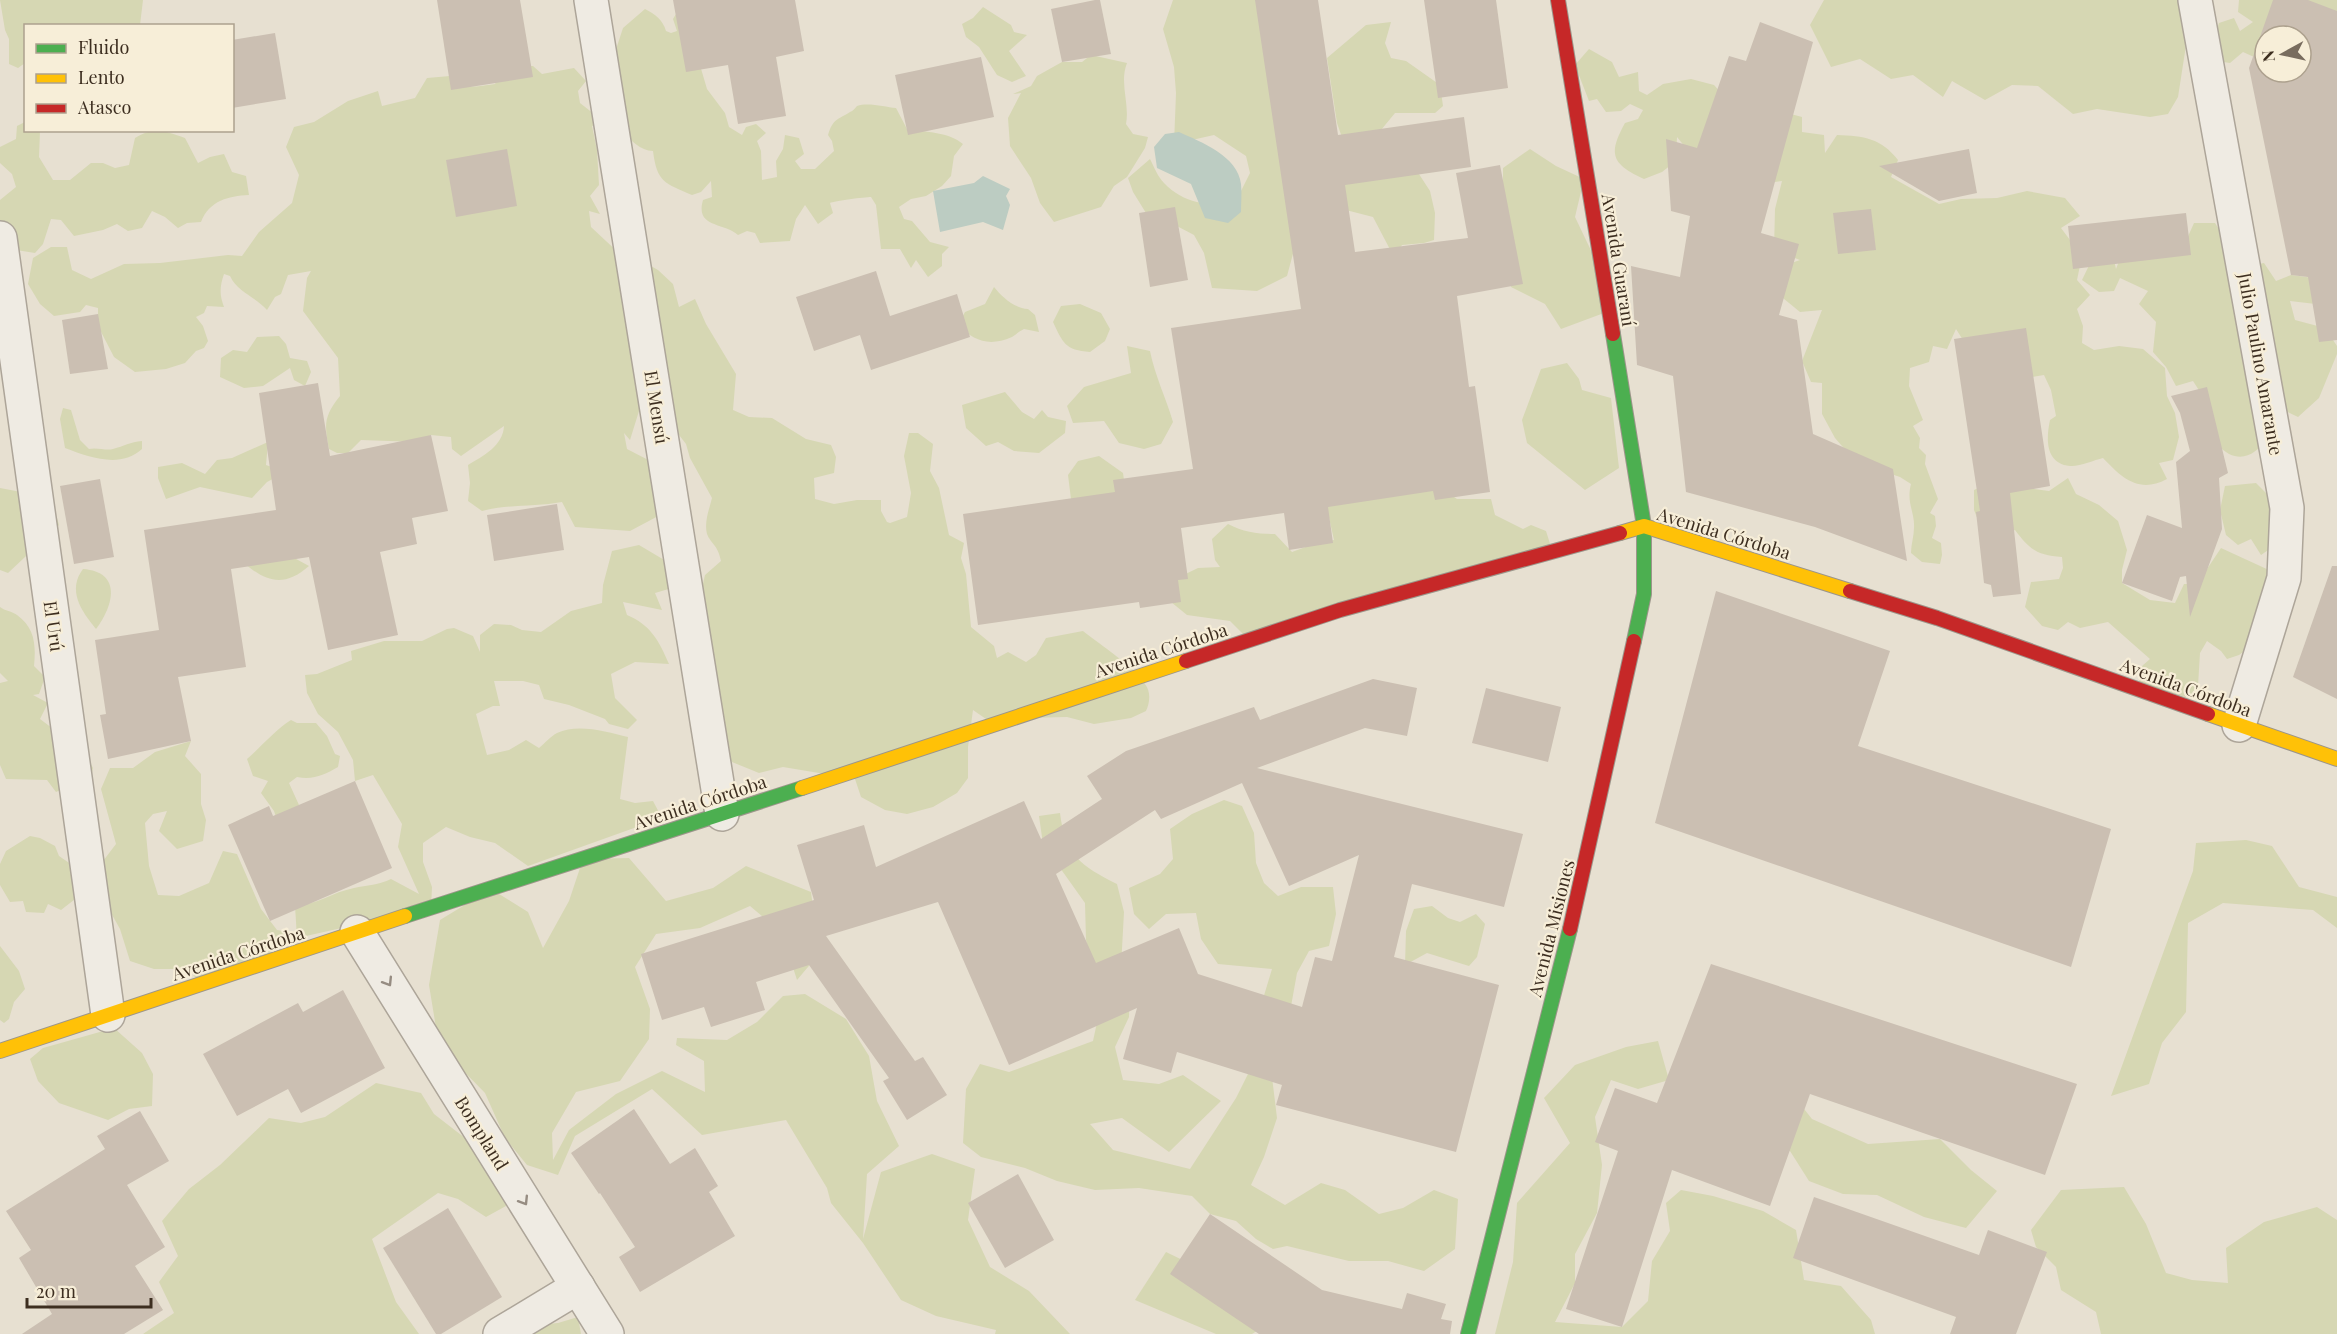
<svg xmlns="http://www.w3.org/2000/svg" width="2337" height="1334" viewBox="0 0 2337 1334" font-family="'Playfair Display',serif">
  <rect width="100%" height="100%" fill="#e7e0d1"/>
  <g fill="#d6d7b3">
    <polygon points="0,0 143,0 140,25 26,26 25,63 18,68 9,64 9,39 5,30"/>
    <path d="M1173,0H1298L1294,250L1287,276L1257,291L1212,288L1204,253L1194,235L1156,215L1146,213L1133,192L1128,178L1150,159C1154,167 1158,177 1164,183C1184,204 1208,205 1234,205L1250,173L1246,156L1214,135L1174,144L1176,93L1174,67L1163,29Z"/>
    <polygon points="1824,0 2179,0 2187,39 2178,97 2168,114 2150,117 2097,109 2073,114 2038,86 2012,85 1985,100 1952,81 1943,97 1913,75 1891,79 1860,59 1831,67 1810,25"/>
    <polygon points="2239,0 2337,0 2337,50 2301,72 2301,36 2265,36 2265,62 2243,52 2230,63 2217,61 2214,38 2219,23 2234,18 2240,31 2253,22 2238,12"/>
    <path d="M682,4L707,89L725,113L729,127L742,135L746,127L756,124L766,133L757,141L761,151L762,180L777,177L776,161L783,149L785,135L799,138L804,154L795,161L801,169H815L834,151L832,141L828,135C833,119 837,120 850,112C853,111 855,108 857,106C868,102 885,107 896,108L907,129C926,132 949,132 963,144L954,156L951,176L942,186L926,196L911,199L899,207L904,219L912,221L930,242L949,247L942,254V266L928,277L916,260L911,268L900,249H881L876,205L871,197C865,197 834,201 830,203L833,213L818,224L805,205L796,219L790,241L760,243L755,233L747,231L738,235C723,222 695,228 703,200L712,197L711,181L701,192L692,195C665,183 657,183 653,151C628,150 613,113 601,95L623,28L645,9C655,14 663,20 666,31L671,33L677,31L673,19Z"/>
    <polygon points="983,7 1011,25 1014,32 1027,35 1009,51 1026,76 1012,82 997,75 979,47 966,37 962,24 973,18"/>
    <polygon points="1391,22 1385,43 1391,58 1406,61 1440,85 1443,106 1435,113 1395,113 1381,130 1400,145 1430,191 1435,213 1434,240 1424,243 1402,245 1394,257 1373,217 1342,209 1346,149 1337,123 1327,58 1366,25"/>
    <path d="M1589,49L1612,62L1619,77L1638,72L1639,91L1647,95L1663,84L1691,79L1714,85L1724,96L1802,117V132L1824,135L1825,153L1837,135C1864,136 1881,138 1898,160L1891,177L1939,204L1961,199L1997,198L2027,191L2065,198L2080,216L2061,228L2082,256L2077,280L2090,295L2077,309L2083,326L2082,343L2094,350L2119,346L2143,349L2165,368L2167,396L2175,413L2179,437L2173,460L2159,463L2167,479C2139,494 2122,478 2103,458C2094,460 2079,467 2070,466C2045,463 2046,439 2050,420L2056,416L2051,390L2044,375L2026,378L1970,351L1956,329L1947,349L1933,346L1929,362L1910,368L1909,386L1923,420L1913,426L1920,438L1919,448L1926,455L1925,464L1938,499L1930,513L1935,516L1936,526L1932,538L1941,543L1942,555L1940,564L1922,562L1911,553C1911,544 1914,536 1914,528C1915,512 1906,503 1911,484L1900,477L1856,462L1835,438L1822,414V383L1811,382L1802,361L1822,310L1800,312L1778,294L1777,268L1800,260L1774,250L1775,209L1782,181L1768,183L1694,158L1677,137L1676,161L1662,172L1644,179C1611,164 1608,154 1625,123L1638,119L1643,110L1630,104L1621,111L1606,112L1597,99L1589,101L1575,65Z"/>
    <path d="M1091,55L1127,63C1119,83 1130,104 1126,124L1133,134L1148,137L1145,148L1127,177L1114,186L1101,207L1054,222L1040,203L1031,178L1010,146L1008,118L1021,93L1013,94L1031,86L1037,76L1062,62H1082Z"/>
    <path d="M517,66H533L542,74L574,68L586,81L578,91L580,103L594,114L596,125L592,126L597,150L599,185L590,196L600,214L589,211L591,227L621,255L642,261L658,270L673,284L679,307L695,299L706,324L736,374L733,410L749,417L772,418L806,439L831,445L836,457L834,473L814,478L815,499L834,504L857,500H881V511L887,522L890,523L907,517L911,493L904,456L909,433H918L933,444L930,471L939,488L949,535L964,543L961,558L966,574L971,627L994,646L997,658L1008,652L1026,662L1036,655L1046,638L1083,631C1103,647 1130,663 1145,684C1151,692 1150,702 1146,711L1131,718L1094,724L1067,717L986,719L973,710L968,747V778L957,793L933,807L907,814L885,810L861,797L855,779L783,767L759,773L732,762L726,753L692,630L705,575L721,561C718,545 711,544 707,534C704,522 709,510 712,498L690,458L686,444L676,431L639,411L630,440L624,433L627,449L656,464L662,514L630,531L575,527L562,502C535,507 508,504 482,511L468,501L470,483L468,465C483,456 503,446 504,426L461,456L452,449L451,437L431,435L418,442L361,440L348,453H337L329,449C324,424 324,416 340,396L338,358L303,311L307,278L311,271L288,275L281,294L275,297L267,310C256,297 237,292 230,276L224,274C220,286 219,294 224,307L207,306L204,313L196,317L203,326L208,341L204,348L196,351L185,363L166,369L135,372L114,357L98,326V308L86,305L80,312L54,316L40,304L28,284L33,258L51,247H67L72,270L91,279L124,264L160,263L228,255L242,256L259,232L292,203L299,175L286,147L294,127L314,122L348,101L378,91L382,106L415,98L427,78L450,76C468,90 473,87 495,84L502,71Z"/>
    <path d="M25,122L26,130L40,131L39,157L53,180H70L91,163H103L115,168L129,165L135,138C154,126 165,131 185,138L198,163L210,157L224,154L232,172L246,176L249,195C228,196 209,201 201,222L187,223L178,228L165,217L152,211L142,228L128,231L117,224L103,230L74,236L61,220L51,219L43,244L35,253L10,249L0,241V200L16,187L12,174L0,163V147L16,139L17,126Z"/>
    <polygon points="1530,149 1556,166 1584,179 1575,217 1597,263 1604,313 1561,329 1545,304 1511,287 1503,230 1503,168"/>
    <path d="M2194,223H2215L2243,267L2264,263L2276,281L2291,275L2321,279L2324,305L2290,301L2295,320L2325,328L2337,346V354L2319,398L2298,417L2281,409C2274,429 2257,467 2229,454C2220,449 2211,437 2204,431L2213,412L2193,381L2176,386L2166,367L2153,352L2156,322L2139,304L2148,291L2120,278L2114,291L2099,292L2082,280L2095,253L2114,260L2116,269L2124,248L2186,241Z"/>
    <path d="M994,287C1002,297 1014,308 1028,309L1035,315L1039,332L1024,329C1020,331 1016,334 1012,337C989,347 974,341 958,325L965,312L985,304Z"/>
    <path d="M1080,304L1101,313L1110,329L1105,341L1090,352C1065,350 1063,343 1053,322L1061,306Z"/>
    <polygon points="279,336 286,344 290,358 307,361 311,372 305,386 294,380 290,368 263,386 244,388 220,377 221,358 233,350 247,352 257,337"/>
    <path d="M1127,346L1150,351C1155,376 1166,398 1173,422L1161,444L1144,449L1119,443L1104,421L1073,423L1067,406L1084,387L1131,373Z"/>
    <polygon points="1567,363 1579,379 1582,390 1611,398 1619,468 1585,490 1527,443 1522,420 1541,369"/>
    <polygon points="1005,392 1022,412 1034,419 1042,410 1048,417 1066,421 1065,433 1039,453 1014,451 998,442 986,446 966,428 962,405"/>
    <path d="M63,408L71,410L80,440L89,449C97,447 106,451 113,449C124,446 130,442 142,441V449C120,469 89,457 65,448L60,419Z"/>
    <polygon points="268,442 266,465 286,472 267,482 252,498 200,487 166,499 158,478 158,467 182,463 205,474 217,460 232,458"/>
    <polygon points="1099,456 1123,473 1127,501 1072,507 1068,475 1078,461"/>
    <path d="M2068,478L2076,494L2099,505L2118,521L2127,550L2122,570V583L2150,600L2175,603L2184,584H2197L2221,548L2271,571L2249,648L2239,655L2227,659L2221,651L2207,641L2200,653L2198,686L2188,698L2139,682L2142,666L2150,659L2108,622L2080,628L2068,622L2058,630L2042,626L2025,607L2031,582L2059,579L2063,568L2062,557C2037,555 2030,550 2015,530L1986,540L1974,510V490L1989,483L2049,491Z"/>
    <polygon points="2256,483 2277,504 2274,546 2261,555 2251,539 2238,545 2226,535 2220,510 2225,486"/>
    <polygon points="0,488 21,492 25,509 55,511 59,525 8,573 0,570"/>
    <path d="M1379,488L1445,491L1457,499H1491L1495,515L1523,529L1531,525L1546,531L1552,550L1249,640L1230,621L1187,615L1171,602V581L1198,568L1220,567L1215,560L1212,539L1228,524C1243,532 1258,534 1275,534L1292,552L1319,542L1334,540L1326,504Z"/>
    <path d="M639,545L671,564L672,588L655,593L662,610L623,602L627,615C651,625 659,641 669,664L635,662L611,674L615,698L637,720L628,729L609,724L605,719L569,705L544,699L539,685L523,681H494L500,706H493L476,714L487,755L509,750L526,740L539,748C545,743 551,736 557,733C578,723 607,732 628,737L620,799L635,803L653,801L662,818L528,866L495,843L470,837L446,827L423,843V862L432,887L431,908L297,938L295,906C316,905 333,892 354,888C367,885 379,885 391,879L419,894L398,847L402,824L373,775L355,781L353,760L338,732L318,714L307,693L305,675L317,674L352,660L351,651L384,641H422L447,629L454,628L473,636L480,652V635L494,624L511,625L522,630L541,632L571,611L602,603L603,585L612,551Z"/>
    <path d="M287,554L309,566C285,587 267,583 244,563Z"/>
    <path d="M83,569C122,572 114,605 96,629C81,611 67,590 83,569Z"/>
    <path d="M0,607C5,611 12,611 17,615C35,628 36,645 34,666L45,677L39,694L33,695L48,703L40,719L85,753L93,768L89,787L65,788L56,792L47,780L6,779L0,765V683L8,681L0,673Z"/>
    <path d="M291,720L297,723H316L327,736L335,754L340,756L338,767C324,775 314,780 297,777L289,783L299,805L281,832L274,811L261,793L268,781L253,776L247,759C262,746 275,730 291,720Z"/>
    <polygon points="191,741 185,756 201,774 201,804 206,820 203,841 177,849 159,831 167,811 153,814 145,823 149,866 158,895 179,896 209,883 223,851 237,854 261,909 277,930 290,932 263,963 201,984 188,969 154,969 130,961 120,929 101,895 100,865 116,844 101,789 110,768 133,768 155,752"/>
    <path d="M1224,800L1242,806L1254,833L1256,863L1264,883L1278,896L1301,887H1333L1336,914L1329,946L1309,951L1297,973L1288,1023L1272,1077L1277,1118L1264,1157L1251,1185L1285,1205L1321,1183L1345,1190L1379,1214L1403,1208L1434,1190L1458,1199L1455,1249L1424,1271L1388,1261H1349L1287,1246L1273,1249L1256,1239L1236,1221L1210,1214L1192,1196L1139,1188L1095,1190L1057,1181L1025,1168L981,1157L963,1143L966,1089L980,1064L1009,1072L1093,1041L1101,1004L1086,940L1085,903L1043,844L1039,816L1060,813C1065,855 1081,866 1117,884L1124,912L1121,967L1130,984L1129,1017L1115,1047L1123,1080L1159,1084L1183,1075L1221,1101L1169,1152L1122,1118L1090,1124L1113,1150L1190,1169L1236,1098L1254,1062L1256,1022L1272,969L1218,964L1201,939L1196,913L1166,914L1149,929L1134,914L1129,888L1160,874L1173,859L1170,829L1192,814Z"/>
    <polygon points="30,836 40,838 55,846 59,856 78,869 79,896 61,910 48,904 44,913 26,912 23,901 10,902 0,885 0,864 6,851"/>
    <polygon points="2246,840 2272,846 2299,887 2337,897 2337,928 2313,910 2223,903 2188,923 2186,1012 2162,1043 2149,1084 2111,1096 2193,871 2196,843"/>
    <polygon points="629,858 666,901 713,888 746,866 811,892 819,954 797,980 782,933 750,906 700,928 656,934 635,967 650,1009 649,1039 620,1081 576,1092 552,1133 553,1160 569,1130 616,1094 662,1071 705,1092 704,1061 676,1045 677,1038 727,1040 757,1022 783,996 805,994 846,1019 869,1056 877,1101 899,1146 867,1174 863,1239 881,1172 932,1154 975,1169 968,1220 990,1267 1029,1291 1070,1334 995,1334 996,1330 936,1316 901,1300 863,1243 831,1203 827,1188 786,1120 702,1135 652,1089 575,1136 558,1175 527,1165 505,1138 485,1093 439,1046 429,985 440,920 491,889 528,912 543,948 569,901 583,859"/>
    <polygon points="1432,906 1448,918 1460,922 1476,914 1485,924 1477,957 1469,966 1427,953 1405,965 1406,931 1414,909"/>
    <polygon points="0,946 19,971 25,989 14,1002 9,1019 4,1023 0,1020"/>
    <polygon points="114,1028 142,1053 153,1074 152,1106 129,1109 108,1120 59,1103 38,1081 30,1059 43,1048"/>
    <polygon points="1658,1041 1669,1080 1638,1089 1611,1080 1595,1117 1602,1165 1597,1213 1575,1254 1575,1283 1555,1322 1622,1327 1648,1301 1652,1261 1670,1231 1666,1203 1681,1190 1713,1196 1763,1211 1796,1230 1804,1280 1841,1286 1871,1320 1875,1334 1495,1334 1513,1262 1517,1203 1570,1143 1544,1098 1575,1065 1626,1047"/>
    <polygon points="376,1083 421,1093 434,1114 465,1138 495,1154 513,1202 486,1217 458,1199 438,1193 372,1239 396,1302 419,1334 143,1334 174,1313 159,1282 178,1256 162,1221 189,1189 220,1165 269,1118 301,1123 325,1117"/>
    <polygon points="1785,1085 1812,1119 1868,1144 1940,1139 1971,1170 1997,1191 1966,1228 1924,1217 1877,1195 1843,1194 1809,1181 1790,1151 1755,1129"/>
    <polygon points="2124,1187 2146,1224 2166,1273 2192,1280 2228,1283 2226,1248 2264,1222 2317,1207 2337,1220 2337,1334 2101,1334 2096,1312 2061,1290 2056,1267 2036,1247 2031,1230 2061,1190"/>
    <polygon points="1166,1252 1197,1267 1273,1321 1252,1334 1216,1334 1135,1300"/>
    <polygon points="578,1317 581,1334 500,1334 512,1327 558,1323"/>
  </g>
  <g fill="#bcccc2">
    <path d="M1179,132C1201,142 1238,156 1241,184C1242,193 1241,203 1241,212L1228,223L1205,218L1191,184L1157,168L1154,147L1165,134Z"/>
    <polygon points="983,176 1010,189 1006,196 1010,205 1003,230 983,222 940,232 933,191 974,183"/>
  </g>
  <g fill="#cbbfb2" fill-rule="evenodd">
    <polygon points="437,0 520,0 533,77 451,90"/>
    <polygon points="673,0 795,0 804,51 776,57 786,116 738,124 728,65 686,72"/>
    <polygon points="1095,0 1100,0 1111,54 1062,62 1051,9"/>
    <polygon points="1255,0 1318,0 1338,135 1464,117 1471,167 1345,185 1355,252 1468,238 1456,173 1500,165 1523,284 1457,296 1469,387 1475,386 1490,492 1435,500 1433,491 1328,507 1333,543 1289,550 1284,513 1181,528 1188,579 1178,580 1181,602 1140,608 1139,602 978,625 963,514 1115,492 1113,480 1193,469 1171,328 1301,309"/>
    <polygon points="1424,0 1496,0 1508,88 1438,98"/>
    <path d="M2273,0H2308L2337,11V340L2319,342L2308,277L2291,275L2249,68ZM2265,36H2301V72H2265Z"/>
    <polygon points="1760,22 1813,42 1761,233 1799,244 1779,315 1797,320 1813,434 1893,469 1907,561 1815,527 1686,492 1673,376 1637,365 1631,266 1680,277 1690,216 1671,211 1666,139 1697,148 1729,56 1746,61"/>
    <polygon points="275,33 286,99 232,108 232,40"/>
    <polygon points="981,57 994,117 908,135 895,75"/>
    <polygon points="507,149 517,206 456,217 446,160"/>
    <polygon points="1969,149 1977,193 1939,201 1879,166"/>
    <polygon points="1175,207 1188,280 1150,287 1139,213"/>
    <polygon points="1871,209 1876,250 1838,254 1833,213"/>
    <polygon points="2186,213 2191,255 2073,269 2068,226"/>
    <polygon points="876,271 890,316 957,294 970,337 871,370 860,335 814,351 796,297"/>
    <polygon points="98,314 108,369 70,374 62,320"/>
    <polygon points="2026,328 2050,486 2010,493 2021,594 1993,597 1991,585 1984,583 1976,512 1980,511 1954,339"/>
    <polygon points="318,383 330,456 431,435 448,511 412,518 417,544 380,552 398,635 328,650 309,557 231,569 246,667 178,677 191,741 108,759 100,715 106,714 95,640 159,630 144,530 276,510 259,393"/>
    <polygon points="2207,387 2228,473 2219,478 2222,529 2190,617 2186,576 2180,577 2172,601 2122,583 2147,515 2182,528 2176,462 2190,451 2180,413 2171,396"/>
    <polygon points="100,479 114,557 74,564 60,486"/>
    <polygon points="557,504 564,550 494,561 487,515"/>
    <polygon points="2332,566 2337,566 2337,699 2293,677"/>
    <polygon points="1716,591 1890,651 1858,746 2111,829 2071,967 1655,823"/>
    <path d="M1373,679L1417,688L1407,736L1365,728L1257,768L1523,834L1504,907L1412,884L1394,957L1499,985L1456,1152L1276,1105L1282,1085L1177,1052L1171,1073L1123,1059L1137,1008L1009,1065L938,902L826,936L915,1061L923,1057L947,1095L907,1120L883,1081L889,1078L809,965L756,982L765,1010L711,1027L704,1007L662,1020L641,954L814,900L797,845L864,825L876,867L1024,801L1041,839L1102,799L1087,776L1126,751L1254,707L1260,720ZM1242,783L1289,886L1359,855L1332,961L1315,957L1302,1007L1198,974L1179,928L1096,963L1056,874L1155,810L1161,819Z"/>
    <polygon points="1486,688 1561,707 1548,762 1472,743"/>
    <polygon points="355,781 392,868 270,921 228,825 269,806 273,816"/>
    <polygon points="1711,964 2077,1084 2045,1175 1810,1094 1770,1206 1672,1170 1622,1327 1566,1309 1618,1151 1595,1142 1615,1088 1657,1103"/>
    <polygon points="343,990 385,1068 301,1113 288,1089 237,1116 203,1054 298,1003 303,1012"/>
    <polygon points="634,1109 670,1164 695,1148 718,1186 709,1192 735,1236 640,1292 619,1257 635,1247 600,1193 599,1194 571,1153"/>
    <polygon points="140,1111 169,1161 127,1185 165,1247 135,1266 163,1310 124,1334 22,1334 52,1314 19,1258 31,1250 6,1211 105,1149 97,1136"/>
    <polygon points="1018,1174 1054,1240 1005,1268 968,1203"/>
    <polygon points="1814,1197 1979,1255 1988,1230 2047,1252 2016,1334 1950,1334 1956,1317 1793,1258"/>
    <polygon points="448,1208 502,1297 441,1334 436,1334 383,1248"/>
    <polygon points="1210,1214 1322,1290 1402,1309 1407,1293 1446,1304 1441,1319 1452,1321 1450,1334 1259,1334 1170,1274"/>
  </g>
  <g fill="none" stroke-linecap="round" stroke-linejoin="round">
    <g stroke="#ada599" stroke-width="36">
      <g id="street">
        <polyline points="591,0 722,814"/>
        <polyline points="2195,0 2287,508 2284,578 2239,725"/>
        <polyline points="0,238 108,1015"/>
        <polyline points="357,932 607,1334"/>
        <polyline points="500,1334 578,1287"/>
      </g>
    </g>
    <g stroke="#9c958a" stroke-width="16">
      <g id="fast">
        <polyline points="1613,334 1644,526 1644,594 1634,641"/>
        <polyline points="405,916 802,788"/>
        <polyline points="1468,1334 1570,929"/>
      </g>
    </g>
    <g stroke="#9c958a" stroke-width="16">
      <g id="slow">
        <polyline points="1620,533 1644,526 1850,591"/>
        <polyline points="2208,714 2337,759"/>
        <polyline points="802,788 1186,661"/>
        <polyline points="0,1051 405,916"/>
      </g>
    </g>
    <g stroke="#9c958a" stroke-width="16">
      <g id="jam">
        <polyline points="1558,0 1613,334"/>
        <polyline points="1850,591 1937,618 2208,714"/>
        <polyline points="1186,661 1340,610 1620,533"/>
        <polyline points="1570,929 1634,641"/>
      </g>
    </g>
    <use href="#street" stroke="#efebe3" stroke-width="33"/>
    <use href="#fast" stroke="#4caf50" stroke-width="14"/>
    <use href="#slow" stroke="#ffc107" stroke-width="14"/>
    <use href="#jam" stroke="#c62828" stroke-width="14"/>
  </g>
  <defs><path id="oneway-chevron" d="M-2-3.5L2.5 0L-2 3.5" fill="none" stroke-width="1.6" stroke-linecap="round" stroke-linejoin="round" transform="scale(1.5)"/></defs>
  <g stroke="#968c82">
    <use href="#oneway-chevron" transform="translate(388 982) rotate(58)"/>
    <use href="#oneway-chevron" transform="translate(524 1201) rotate(58)"/>
  </g>
  <g text-anchor="middle" dominant-baseline="central" stroke-width="4.5" stroke-linejoin="round" paint-order="stroke">
    <g font-size="18" fill="#3d2e20" stroke="#f7eed8">
      <text transform="translate(1619 260) rotate(81)">Avenida Guaraní</text>
      <text transform="translate(2261 364) rotate(80)">Julio Paulino Amarante</text>
      <text transform="translate(657 407) rotate(81)">El Mensú</text>
      <text transform="translate(1724 533) rotate(17)">Avenida Córdoba</text>
      <text transform="translate(54 626) rotate(82)">El Urú</text>
      <text transform="translate(1161 650) rotate(-18)">Avenida Córdoba</text>
      <text transform="translate(2186 687) rotate(20)">Avenida Córdoba</text>
      <text transform="translate(700 802) rotate(-18)">Avenida Córdoba</text>
      <text transform="translate(1551 928) rotate(-76)">Avenida Misiones</text>
      <text transform="translate(238 953) rotate(-18)">Avenida Córdoba</text>
      <text transform="translate(482 1133) rotate(58)">Bompland</text>
    </g>
  </g>
  <rect x="24" y="24" width="210" height="108" fill="#f7eed8" stroke="#ada18e" stroke-width="1.5"/>
  <rect x="36" y="44" width="30" height="9" fill="#4caf50" stroke="#ada18e" stroke-width="1.5"/>
  <text x="78" y="54" font-size="18" fill="#3d2e20">Fluido</text>
  <rect x="36" y="74" width="30" height="9" fill="#ffc107" stroke="#ada18e" stroke-width="1.5"/>
  <text x="78" y="84" font-size="18" fill="#3d2e20">Lento</text>
  <rect x="36" y="104" width="30" height="9" fill="#c62828" stroke="#ada18e" stroke-width="1.5"/>
  <text x="78" y="114" font-size="18" fill="#3d2e20">Atasco</text>
  <g transform="translate(2283 54) rotate(262)"><circle r="28" fill="#f7eed8" stroke="#ada18e" stroke-width="1.5"/>
  <path d="M0-4.5L10 22L0 15L-10 22Z" fill="#786c5e"/>
  <text y="-9" font-size="16" font-weight="bold" text-anchor="middle" fill="#3d2e20">N</text>
  </g>
  <path d="M27 1298v9h124v-9" fill="none" stroke="#3d2e20" stroke-width="3"/>
  <text x="36" y="1298" font-size="18" fill="#3d2e20" stroke="#f7eed8" stroke-width="4.5" paint-order="stroke">20 m</text>
</svg>
